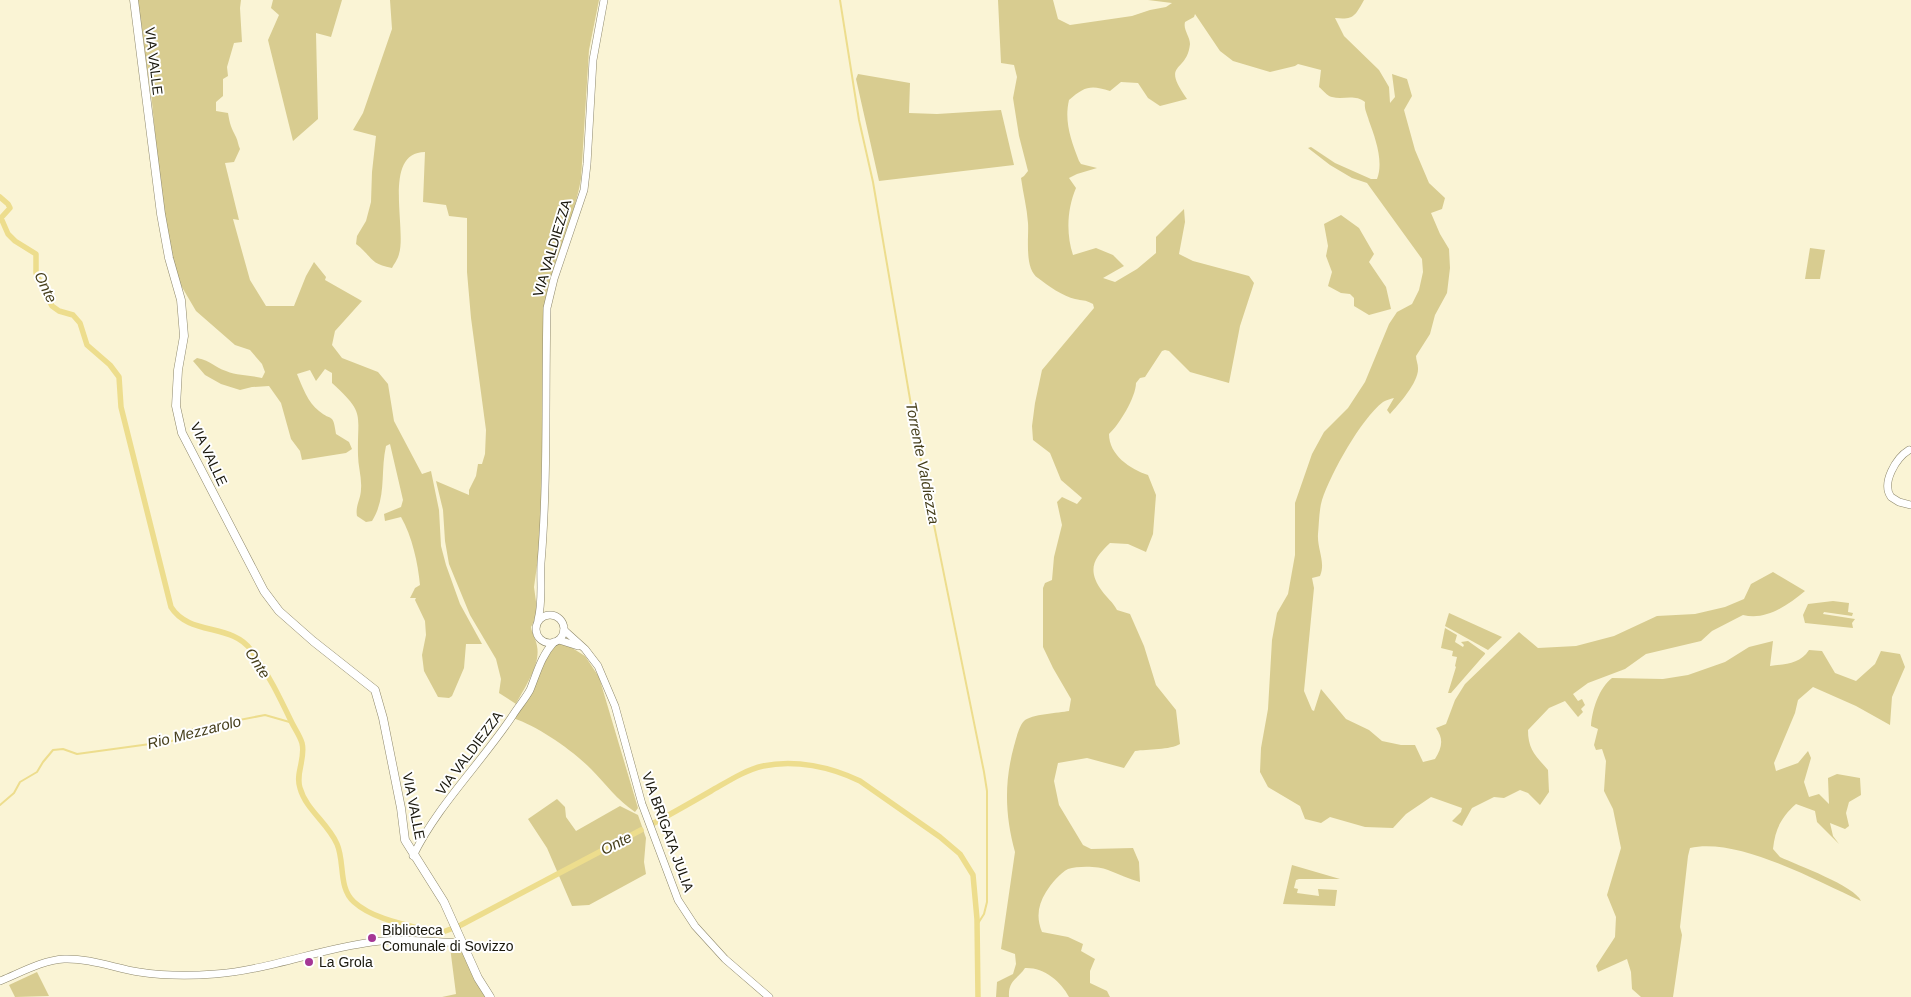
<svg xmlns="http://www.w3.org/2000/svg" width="1911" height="997" viewBox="0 0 1911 997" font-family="Helvetica,sans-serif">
  <rect width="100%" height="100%" fill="#faf4d5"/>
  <g fill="#d8cc90">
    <path d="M137,0H241L240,8L242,42L234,43L227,67L228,76L223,79V96L216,102V111L228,113C230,125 231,127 236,137C238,141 238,145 240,149L234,162L225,163L239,220L233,219L250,280L266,306H294L306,276L314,262L326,277L325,280L362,301L335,331L332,345L342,358L378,372L388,384L394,421L422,474L431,471L439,510L441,546L446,565L460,604L482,644H466L464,668L452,696L449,698L438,697L424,671L422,655L426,635L425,621L415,600L416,598H410L415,588L420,585C418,563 412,536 401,517L385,521L384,514L401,507L403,500L390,444L386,446C380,473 387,497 372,521L366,522L357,516C355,506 361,499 361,489C362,478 358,466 358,455C357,413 366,414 332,383V373L325,369L316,381L310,370L297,374C302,386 308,403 319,411C332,422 333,412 336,434L349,442L352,449L346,453L302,460L300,451L291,439L281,403L269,386L252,387L240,390L221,384L205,375L193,361L197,358C212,361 214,367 226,371C238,376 250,375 262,378L265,372L262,364L250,350L235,345L196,311L179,282L168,240L160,185L152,102Z"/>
    <polygon points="273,0 342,0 331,37 316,33 318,119 293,141 268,40 279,15 271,8"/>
    <path d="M390,0H599L589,50L581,179C573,223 552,265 544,309L541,518L539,551L534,587L537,609L536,617L531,627C532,634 536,639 537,646C541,665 524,688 516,704L499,693L501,679L496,659L470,615L449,564L445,541L443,510L436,481L469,495V490L476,476L478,464H482L485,454L486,430L471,318L467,272V218L449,216L446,205L423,202L425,152C382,152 407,229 399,254C398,259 394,264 392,268C369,264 372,256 356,244L357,236L366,221L371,202L372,172L376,136L353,130L363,113L392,29Z"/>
    <path d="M998,0H1053L1058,19L1070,25L1132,16L1150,10L1166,7L1172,3L1148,0H1364C1355,16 1354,20 1335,18L1344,36L1379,70L1389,87L1390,103L1395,97L1392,74L1407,79L1412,96L1404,110L1415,150L1429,183L1445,198L1442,209L1431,213L1440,234L1449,249L1450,268L1447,293L1435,315L1430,334L1416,356C1416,360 1418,364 1418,368C1419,382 1399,404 1390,414L1387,410L1394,398C1390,399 1386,400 1383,402C1361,419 1331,473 1322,500C1319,510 1319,524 1318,534C1317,549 1326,562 1320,576L1312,578L1314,588L1304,691L1312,710L1314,711L1321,689L1346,719L1369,730L1382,741L1401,745H1415L1423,762L1435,759C1442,748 1444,739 1436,728L1446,724L1455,700L1465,684L1519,632L1538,648L1576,646L1614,636L1657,616L1695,614L1725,607L1744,599L1751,584L1773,572L1805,591C1788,605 1766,621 1743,615L1712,631L1701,641L1646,654L1625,669L1588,683L1573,694L1578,701L1582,699L1585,705L1581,709L1583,712L1578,717L1565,701L1549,708L1528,730C1528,750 1536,756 1548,770L1549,792L1540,805L1528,793L1520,790L1504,798L1494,797L1472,808L1462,826L1452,821L1461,812L1462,808L1431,797L1406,814L1393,828L1365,827L1330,817L1321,823L1305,819L1300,806L1268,787L1260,772L1261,748L1268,709L1272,640L1277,613L1288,594L1295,555V503L1312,454L1324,432L1348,408L1365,382L1389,324L1397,312L1412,304L1419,290L1423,272L1422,259L1367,183L1352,178L1330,165L1308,148L1311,147L1335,163L1371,179H1377C1384,162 1375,137 1369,121C1367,113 1364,110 1365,102C1355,94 1343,100 1332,97C1327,96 1323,90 1319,87L1321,70L1298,64L1295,66L1270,72L1233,61L1220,51L1195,14L1194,17L1185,22C1183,30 1190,36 1190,44C1187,74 1160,61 1187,99L1160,106L1148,98L1138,83L1121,82L1110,91C1091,85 1085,86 1069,100C1064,122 1071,140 1079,161L1081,164L1097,168L1077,174L1069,178L1076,188C1067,209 1066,234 1073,255L1096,248L1113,255L1124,266L1103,278L1115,282L1137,269L1156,253V237L1184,209L1185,222L1179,254L1193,261L1249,276L1254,283L1240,326L1229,383L1190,372L1169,351L1165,350L1162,351L1145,377L1140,378L1136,383C1136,397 1119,425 1109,434C1109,455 1130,469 1148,475L1156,495L1153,534L1146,552L1128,544L1110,543C1093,559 1087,570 1102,591C1107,598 1113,602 1117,610L1130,614L1144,646L1156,685L1176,710L1180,744C1170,750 1148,749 1135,751L1124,768L1087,758L1058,763L1054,781L1059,805L1083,845L1091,849L1133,848L1139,862L1140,882C1129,879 1119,874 1108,870C1098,866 1078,866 1068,869C1060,873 1051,884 1046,892C1038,905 1036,917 1042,932L1068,937L1083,944L1081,951L1095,959L1090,971V983L1107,991L1110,997H1069C1061,981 1043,967 1025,968C1017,980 1008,980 1009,997H996L997,982L1013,974L1016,964L1015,954L1001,949L1015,852C1005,815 1004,783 1014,746C1016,739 1019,726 1024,721C1031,714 1059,713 1069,711L1071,699L1053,668L1043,647V588L1045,583L1052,580L1054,557L1062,525L1057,502L1062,497L1077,504L1082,498L1061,480L1050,453L1033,440L1032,426L1035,403L1042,370L1094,308L1093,304C1084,299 1083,301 1075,299C1064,297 1047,285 1038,278C1024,269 1029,238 1028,223C1027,208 1023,193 1021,178L1024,176L1028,171L1019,136L1013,98L1017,77L1014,65L1001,63Z"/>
    <polygon points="858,74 910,83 909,113 937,114 1001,110 1014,165 879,181 856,79"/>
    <polygon points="1341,215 1359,228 1374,254 1369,262 1386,287 1391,309 1369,315 1354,306 1354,298 1350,294 1341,293 1328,286 1332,272 1326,256 1328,246 1324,224"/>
    <polygon points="1810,248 1825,250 1820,279 1805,279"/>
    <polygon points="1833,601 1849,603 1848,612 1853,613 1852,616 1824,612 1823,614 1855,619 1852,623 1853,628 1805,623 1803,615 1808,604"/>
    <polygon points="1449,613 1502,637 1488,650 1445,626"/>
    <polygon points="1445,628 1457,635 1455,642 1463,647 1464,645 1461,642 1468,641 1485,653 1485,654 1451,693 1448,693 1456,667 1455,666 1457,657 1452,656 1453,651 1441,648"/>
    <path d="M1773,641L1770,666C1786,664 1800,664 1809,650L1822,651L1835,673L1856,681L1875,664L1881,651L1900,654L1905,667L1892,697L1890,725L1856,706L1813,687L1798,700L1795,713L1774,763L1776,771L1798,763L1808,751L1811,758L1804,782L1809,797L1819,794L1829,804L1828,778L1837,774L1860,778L1861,795L1849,802L1846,813L1849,826L1845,829L1830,823L1833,836L1839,844L1817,822L1815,811L1796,804C1781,817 1775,830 1773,849L1780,857C1797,865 1855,886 1861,901C1817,881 1738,837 1690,848L1688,856L1680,927L1682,935L1673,997H1641L1632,989L1631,972L1627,959L1598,972L1596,966L1615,937L1616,917L1607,895L1621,848L1613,809L1604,791L1606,761L1602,749L1596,750L1594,745L1598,729L1591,726C1592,710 1599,688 1612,678L1663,679L1688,675L1725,662L1749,647Z"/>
    <path d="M560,644L569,646L585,656L599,677L638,808L635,812C616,799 607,785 591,769C571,749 539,727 513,718L545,654L555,645Z"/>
    <polygon points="557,799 565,807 566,817 576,831 620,806 638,815 646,838 644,862 646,874 589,905 572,906 547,848 528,819"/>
    <polygon points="1292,865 1340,879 1299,879 1296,880 1294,888 1298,889 1297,893 1319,896 1318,889 1337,890 1335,906 1283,904"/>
    <polygon points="460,945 487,997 442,997 456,994 450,947"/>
    <polygon points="37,972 49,996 15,997 9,985"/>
  </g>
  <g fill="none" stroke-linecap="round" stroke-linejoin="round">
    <g stroke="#eddd8d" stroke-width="2">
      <polyline points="840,0 859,120 873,182 918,446 984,772 987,791 987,902 984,914 977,925"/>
      <polyline points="0,805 14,793 20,782 37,772 43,762 53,750 63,749 77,754 172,741 193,729 265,715 293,723"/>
    </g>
    <g stroke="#eddd8d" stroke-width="5.5">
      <path d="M0,197L8,204L10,208L1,218L8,234L15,241L36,254V273L52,306L59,311L73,315L80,323L87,345L110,365L119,377L121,407L171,607C189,636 232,623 251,650C268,673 280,698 292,723C295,729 300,736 302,743C306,759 295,773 300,788C306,810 328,823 337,844C345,862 338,888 354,902C374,920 408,925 434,932H443L461,925L641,830"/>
      <path d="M654,823C673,813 692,802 711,791C727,782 745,770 763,766C795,759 831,767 860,781L940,837L960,854L973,875L977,919L978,997"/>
    </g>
    <g stroke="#8e886c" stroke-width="8">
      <g id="tertiary">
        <path d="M1909,450C1896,458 1881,483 1891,497L1899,502L1911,505"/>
        <circle cx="550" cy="629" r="14"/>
        <path d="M538,620C543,601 540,582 541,563C548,479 545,393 547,308L554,279L584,190L587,164L593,60L604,0"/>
        <polyline points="564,630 585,649 598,666 615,706 642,804 678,900 695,926 725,959 769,997"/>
        <polyline points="559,640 578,646"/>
        <path d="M413,856C437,806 482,762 513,715C518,707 525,699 530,690C537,673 541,656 554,642"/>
        <path d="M0,981C20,973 43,960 64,959C89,958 115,968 139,972C165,976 189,976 215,974C268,970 319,949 372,942C402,938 433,942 463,943"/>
      </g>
    </g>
    <g stroke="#8e886c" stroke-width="9">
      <polyline id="secondary" points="134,0 161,214 169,258 181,300 184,336 178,370 176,406 182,433 264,591 279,611 313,641 375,690 383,718 401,808 405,840 444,902 478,978 490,997"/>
    </g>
    <use href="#tertiary" stroke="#fff" stroke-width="7"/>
    <use href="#secondary" stroke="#fff" stroke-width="8"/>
  </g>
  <g fill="#a53795" stroke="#fff" stroke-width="2">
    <circle cx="372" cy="938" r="5"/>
    <circle cx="309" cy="962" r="5"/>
  </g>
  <g text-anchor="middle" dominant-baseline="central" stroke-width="4" stroke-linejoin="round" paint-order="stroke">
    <g font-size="14" fill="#19170c" stroke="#fff">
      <text transform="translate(154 61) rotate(83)">VIA VALLE</text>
      <text transform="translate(552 248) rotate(-73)">VIA VALDIEZZA</text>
      <text transform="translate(209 454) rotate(65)">VIA VALLE</text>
      <text transform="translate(469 753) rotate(-53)">VIA VALDIEZZA</text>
      <text transform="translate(414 806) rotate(79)">VIA VALLE</text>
      <text transform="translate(668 832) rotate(70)">VIA BRIGATA JULIA</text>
    </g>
    <g font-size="14" fill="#19170c" stroke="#fff" text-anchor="start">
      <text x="382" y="930">Biblioteca<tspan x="382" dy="16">Comunale di Sovizzo</tspan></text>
      <text x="319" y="962">La Grola</text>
    </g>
    <g font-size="15" font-style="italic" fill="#453e1b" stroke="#fff">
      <text transform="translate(46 287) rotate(64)">Onte</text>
      <text transform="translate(923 463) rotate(79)">Torrente Valdiezza</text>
      <text transform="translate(258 663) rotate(57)">Onte</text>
      <text transform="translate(194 732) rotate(-14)">Rio Mezzarolo</text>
      <text transform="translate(616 843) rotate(-27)">Onte</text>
    </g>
  </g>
</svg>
